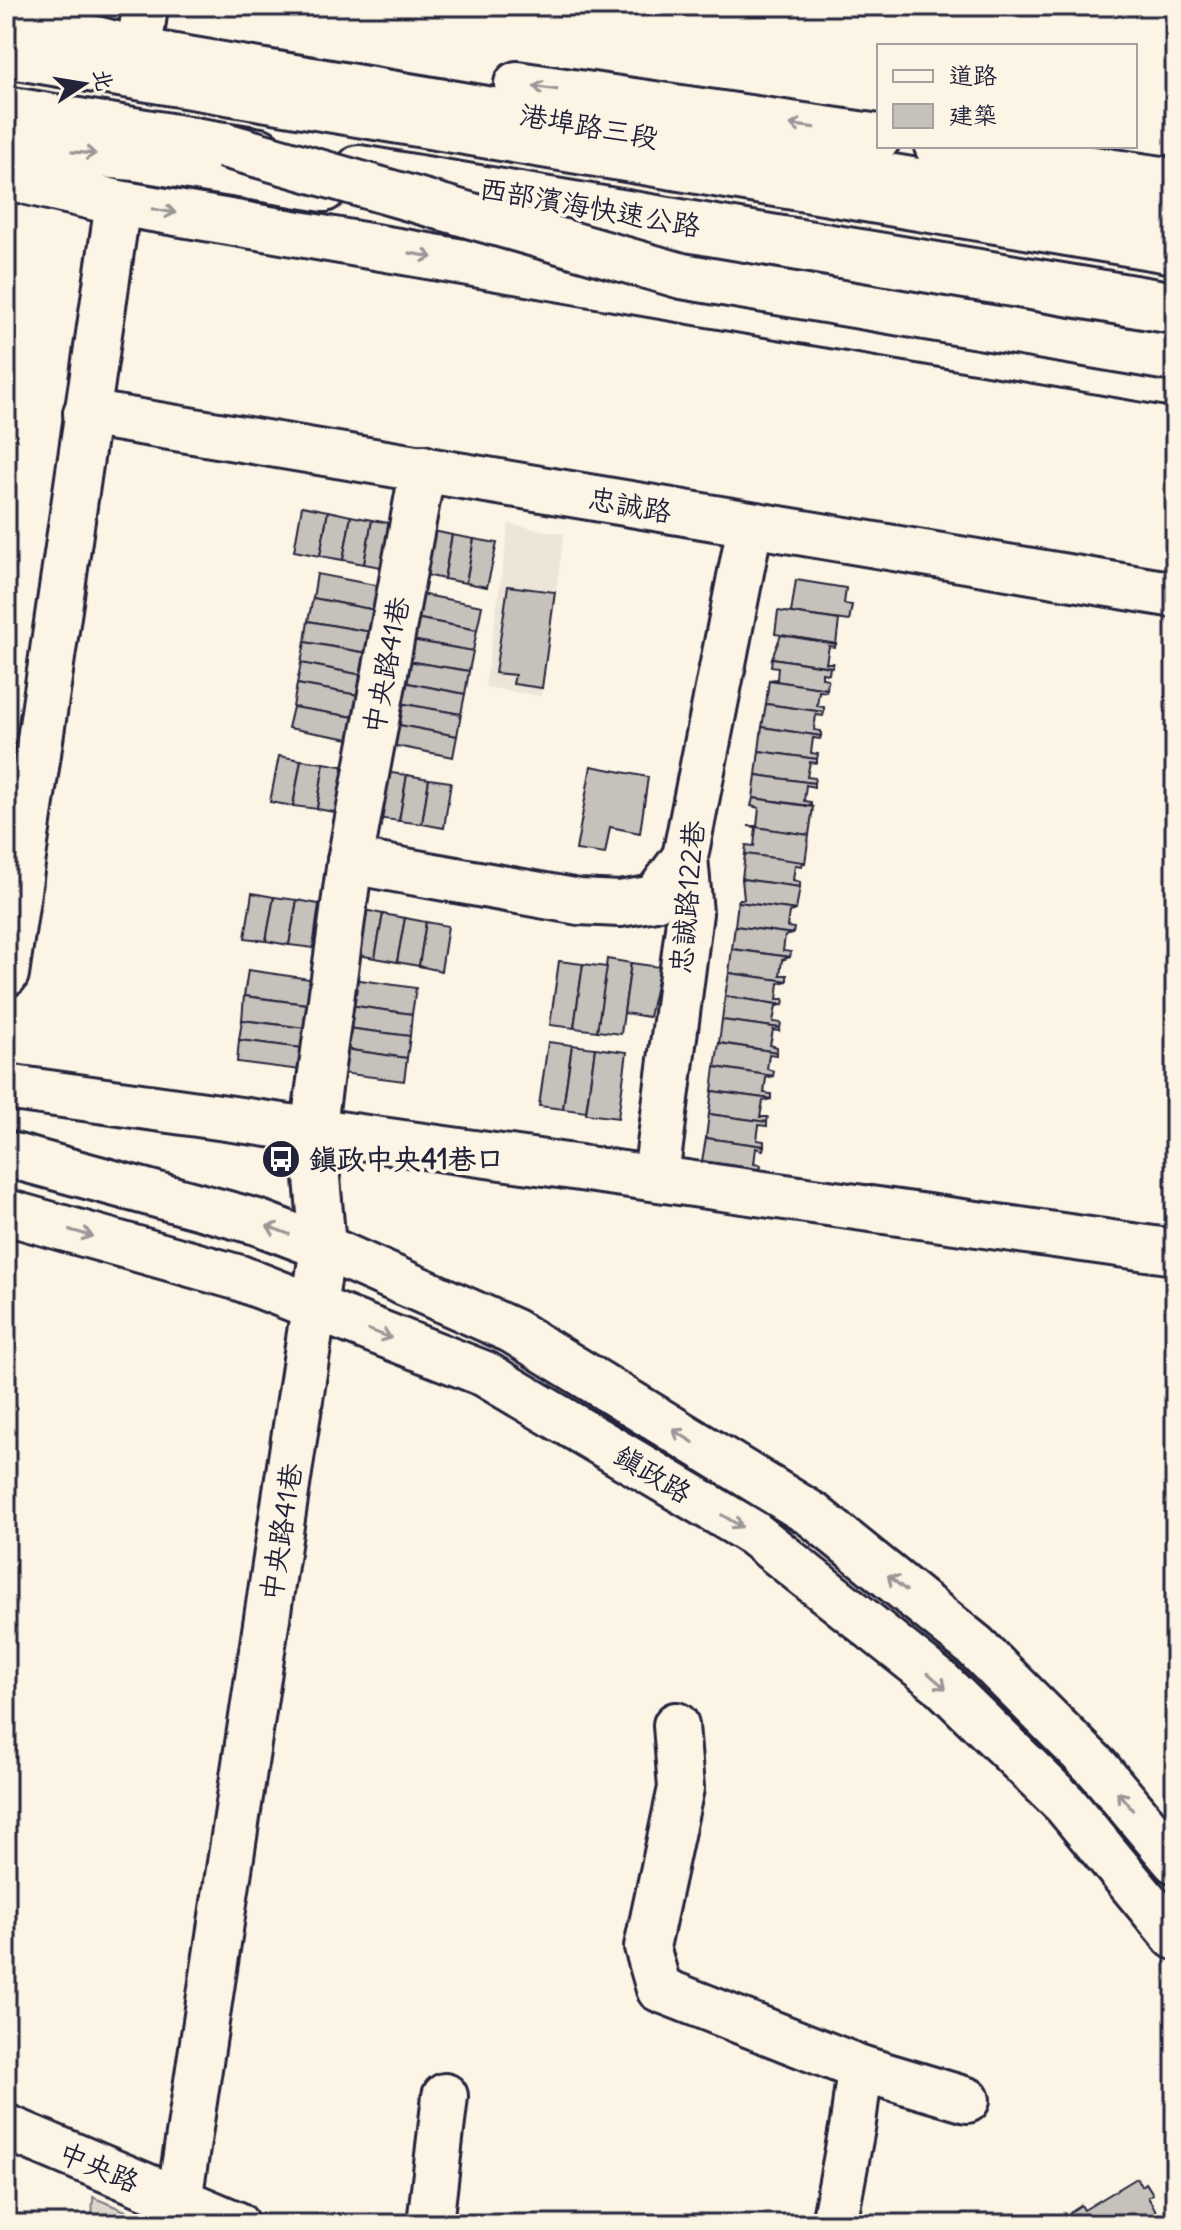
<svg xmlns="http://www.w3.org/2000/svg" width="1181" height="2230" viewBox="0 0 1181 2230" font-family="Delius,'LXGW WenKai TC',sans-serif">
  <rect width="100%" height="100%" fill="#fcf5e5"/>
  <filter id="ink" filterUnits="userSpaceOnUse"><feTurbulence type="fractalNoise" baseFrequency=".0125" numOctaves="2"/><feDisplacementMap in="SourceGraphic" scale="16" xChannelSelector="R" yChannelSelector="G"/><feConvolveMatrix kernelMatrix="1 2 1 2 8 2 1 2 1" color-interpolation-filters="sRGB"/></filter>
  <g filter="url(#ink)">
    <polygon fill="#ece5d8" points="509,524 564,534 541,696 485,687"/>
    <polygon fill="#dcd6cc" stroke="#7f7c84" stroke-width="2" points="93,2197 97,2199 157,2224 92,2224"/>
    <g fill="#c6c1bb" stroke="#22223b" stroke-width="2">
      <polygon points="302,506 328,511 320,556 294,551"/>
      <polygon points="328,511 351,516 343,560 320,556"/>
      <polygon points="351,516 372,520 364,564 343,560"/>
      <polygon points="372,520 394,524 387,568 364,564"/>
      <polygon points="429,530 452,535 444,579 421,574"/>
      <polygon points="452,535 474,539 466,583 444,579"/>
      <polygon points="474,539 497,543 487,587 466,583"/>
      <polygon points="317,574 380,586 375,610 313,598"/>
      <polygon points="796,580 846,588 844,604 852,605 849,621 791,613"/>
      <polygon points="508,586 555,592 542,688 513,684 515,675 495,673"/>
      <polygon points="420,594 482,606 477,630 415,618"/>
      <polygon points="313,598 375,610 371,632 308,621"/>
      <polygon points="778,611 839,620 836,644 775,634"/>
      <polygon points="415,618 477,630 473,651 411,640"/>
      <polygon points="308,621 371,632 367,653 305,642"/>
      <polygon points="781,635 836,644 835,647 829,646 826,663 833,663 832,667 772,658"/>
      <polygon points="411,640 473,651 469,671 407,661"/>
      <polygon points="305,642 367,653 362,675 301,663"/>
      <polygon points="772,658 830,667 829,674 822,673 822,678 828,679 827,689 769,680 777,679 778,667 771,666"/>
      <polygon points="407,661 469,671 465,694 403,682"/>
      <polygon points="301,663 362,675 358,695 297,684"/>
      <polygon points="769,680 827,689 826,692 819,691 817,706 824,707 824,712 766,704"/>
      <polygon points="403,682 465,694 461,714 399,703"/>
      <polygon points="297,684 358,695 354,717 293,707"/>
      <polygon points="399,703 461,714 457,736 394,724"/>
      <polygon points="766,704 824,712 823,716 816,715 814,730 821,731 821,736 762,727"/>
      <polygon points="293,707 354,717 350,739 288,728"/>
      <polygon points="394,724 457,736 453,757 391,745"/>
      <polygon points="762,727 821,736 820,739 813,738 811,753 818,754 817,759 759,751"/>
      <polygon points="759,751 817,759 817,763 810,762 807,777 815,778 814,783 756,775"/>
      <polygon points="279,756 301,760 293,806 270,802"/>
      <polygon points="301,760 324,763 317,809 293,806"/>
      <polygon points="324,763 347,767 340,813 317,809"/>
      <polygon points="591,766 648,777 640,833 610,827 605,854 576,850"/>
      <polygon points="384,772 407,775 399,821 376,818"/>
      <polygon points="407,775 429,779 422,824 399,821"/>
      <polygon points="756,775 814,783 814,787 806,785 804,801 811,802 811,806 753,798"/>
      <polygon points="429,779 451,782 444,828 422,824"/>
      <polygon points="753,798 813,807 809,835 748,826 757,826 759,808 751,806"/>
      <polygon points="756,827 809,835 805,863 745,854 746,845 754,846"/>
      <polygon points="745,854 803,862 802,866 795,865 793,880 800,882 800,887 742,879"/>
      <polygon points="742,879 800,887 796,910 738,902 739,899 744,899"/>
      <polygon points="252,893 274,897 266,941 245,938"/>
      <polygon points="274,897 297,900 289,945 266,941"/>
      <polygon points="297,900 319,904 313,948 289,945"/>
      <polygon points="738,902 796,910 789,912 787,927 794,928 793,934 735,926"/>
      <polygon points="360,909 383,914 375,958 353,954"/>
      <polygon points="383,914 405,918 397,962 375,958"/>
      <polygon points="405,918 426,922 419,966 397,962"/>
      <polygon points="426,922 448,926 441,971 419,966"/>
      <polygon points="735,926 793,934 785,936 783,951 791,952 790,957 732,949"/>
      <polygon points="732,949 790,957 782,960 780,975 787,975 787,981 729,973"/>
      <polygon points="607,959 631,963 621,1034 597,1031"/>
      <polygon points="559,961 583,964 574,1028 550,1025"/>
      <polygon points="631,963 660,967 649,1017 624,1013"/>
      <polygon points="583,964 607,967 597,1031 574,1028"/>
      <polygon points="248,970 310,979 307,1004 244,996"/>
      <polygon points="729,973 787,981 779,983 777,999 784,999 783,1005 725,996"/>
      <polygon points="353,979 416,988 412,1014 349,1005"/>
      <polygon points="244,996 307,1004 305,1028 242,1020"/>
      <polygon points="725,996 783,1005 776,1006 773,1022 781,1023 780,1028 722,1020"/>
      <polygon points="349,1005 412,1014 410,1036 347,1028"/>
      <polygon points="242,1020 305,1028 302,1048 239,1040"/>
      <polygon points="722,1020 780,1028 779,1031 773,1030 770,1045 777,1047 777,1052 719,1043"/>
      <polygon points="347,1028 410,1036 407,1058 344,1049"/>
      <polygon points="239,1040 302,1048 300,1070 237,1062"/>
      <polygon points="548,1042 572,1045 563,1109 539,1106"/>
      <polygon points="719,1043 777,1052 777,1055 769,1054 767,1069 774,1071 773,1076 715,1067"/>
      <polygon points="572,1045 595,1048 586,1112 563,1109"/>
      <polygon points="595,1048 627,1052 618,1118 586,1114"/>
      <polygon points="344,1049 407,1058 404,1081 341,1073"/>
      <polygon points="715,1067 773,1076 766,1078 764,1093 771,1094 771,1099 712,1091"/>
      <polygon points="712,1091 771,1099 763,1101 760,1117 768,1117 767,1122 709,1114"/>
      <polygon points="709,1114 767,1122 767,1126 759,1125 757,1140 764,1141 764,1146 706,1138"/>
      <polygon points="706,1138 764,1146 763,1150 756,1148 754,1164 761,1165 760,1170 702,1161"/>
      <polygon points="1137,2178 1142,2186 1146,2183 1153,2194 1148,2197 1159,2216 1171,2210 1175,2224 1073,2224 1070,2212 1081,2205 1084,2210"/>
    </g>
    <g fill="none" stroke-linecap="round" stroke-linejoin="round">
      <g stroke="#22223b" stroke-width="50">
        <g id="minor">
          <polyline points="6,16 151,53 1175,224"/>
          <polyline points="142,29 145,6"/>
          <polyline points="517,84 879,137"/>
          <polyline points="6,146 135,158 324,189"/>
          <polyline points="937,146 1175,181"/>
          <polyline points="6,177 118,203 1175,384"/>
          <polyline points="590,234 1175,332"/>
          <polyline points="86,413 1175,595"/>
          <polyline points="350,861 579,902 620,904 655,898 685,857"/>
          <polyline points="6,974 118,203"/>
          <polyline points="6,1087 1175,1252"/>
          <polyline points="6,1154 257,1222 323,1247 513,1331 813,1515 975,1646 1098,1769 1175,1861"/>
          <polyline points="656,1176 690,913 685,857 750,526"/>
          <polyline points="6,1212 240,1278 485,1374 753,1533 940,1682 1065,1804 1175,1937"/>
          <polyline points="676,1725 681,1788 647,1947 659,1989 860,2068 853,2123 834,2224"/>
          <polyline points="860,2068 967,2100"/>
          <polyline points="6,2127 236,2224"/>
          <polyline points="179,2201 323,1247 313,1132 350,861 423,468"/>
          <polyline points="430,2224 445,2096"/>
        </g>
      </g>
      <g stroke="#22223b" stroke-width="50">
        <g id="highway">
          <polyline points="6,55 1175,251"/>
          <polyline points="6,109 260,151"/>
          <polyline points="359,168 1175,305"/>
        </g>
      </g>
      <polyline stroke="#22223b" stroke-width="5" stroke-dasharray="6 6" stroke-linecap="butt" points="102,2224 102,2215 125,2224"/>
      <use href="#minor" stroke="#fcf5e5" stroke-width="44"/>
      <use href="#highway" stroke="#fcf5e5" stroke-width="44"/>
      <g stroke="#22223b" stroke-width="50" stroke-linecap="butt">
        <polyline id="highway-bridge" points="224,145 682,276 1175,359"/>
      </g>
      <use href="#highway-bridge" stroke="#fcf5e5" stroke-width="44"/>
    </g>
    <defs><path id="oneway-shaft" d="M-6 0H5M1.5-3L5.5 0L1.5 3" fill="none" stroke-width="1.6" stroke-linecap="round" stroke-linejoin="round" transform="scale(2)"/></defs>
    <g stroke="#9a9698">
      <use href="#oneway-shaft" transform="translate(545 88) rotate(-172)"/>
      <use href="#oneway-shaft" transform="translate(802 126) rotate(-172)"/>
      <use href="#oneway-shaft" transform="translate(84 153) rotate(5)"/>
      <use href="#oneway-shaft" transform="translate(164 211) rotate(10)"/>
      <use href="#oneway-shaft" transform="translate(421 255) rotate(10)"/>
      <use href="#oneway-shaft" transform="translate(278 1230) rotate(-159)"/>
      <use href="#oneway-shaft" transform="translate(81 1233) rotate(16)"/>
      <use href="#oneway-shaft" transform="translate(380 1334) rotate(21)"/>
      <use href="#oneway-shaft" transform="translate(683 1436) rotate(-148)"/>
      <use href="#oneway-shaft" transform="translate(732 1521) rotate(31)"/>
      <use href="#oneway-shaft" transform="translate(897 1583) rotate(-141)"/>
      <use href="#oneway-shaft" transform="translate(937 1681) rotate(41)"/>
      <use href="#oneway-shaft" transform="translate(1125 1801) rotate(-130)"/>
    </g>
  </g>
  <defs>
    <g id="bus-disc" transform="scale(2)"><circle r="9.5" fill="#22223b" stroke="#fcf5e5"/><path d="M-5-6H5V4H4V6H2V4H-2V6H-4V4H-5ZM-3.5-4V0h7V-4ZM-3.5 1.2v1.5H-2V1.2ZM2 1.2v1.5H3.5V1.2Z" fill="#fff"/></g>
  </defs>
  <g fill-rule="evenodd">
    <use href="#bus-disc" x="281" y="1159"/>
  </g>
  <g text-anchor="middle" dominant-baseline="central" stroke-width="8" stroke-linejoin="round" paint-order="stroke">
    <g font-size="28" fill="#22223b" stroke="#fcf5e5">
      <text transform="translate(589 126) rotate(10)">港埠路三段</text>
      <text transform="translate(590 207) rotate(10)">西部濱海快速公路</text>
      <text transform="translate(630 505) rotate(10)">忠誠路</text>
      <text transform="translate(386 665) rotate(-79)">中央路41巷</text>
      <text transform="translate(687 897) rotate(-85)">忠誠路122巷</text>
      <text transform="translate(653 1474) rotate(31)">鎮政路</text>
      <text transform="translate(281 1532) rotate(-81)">中央路41巷</text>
      <text transform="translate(99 2167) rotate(23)">中央路</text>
    </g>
    <g font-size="28" font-weight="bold" fill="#22223b" stroke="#fcf5e5" text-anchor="start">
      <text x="309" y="1159">鎮政中央41巷口</text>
    </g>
  </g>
  <rect width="1181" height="2230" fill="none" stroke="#fcf5e5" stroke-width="32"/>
  <rect x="16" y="16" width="1149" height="2198" fill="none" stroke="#22223b" stroke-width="3" filter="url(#ink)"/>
  <rect x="877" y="44" width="260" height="104" fill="#fcf5e5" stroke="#a5a1a1" stroke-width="2"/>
  <rect x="893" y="70" width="40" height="12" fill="#fcf5e5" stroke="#a5a1a1" stroke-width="2"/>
  <text x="949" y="84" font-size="24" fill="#22223b">道路</text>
  <rect x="893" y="104" width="40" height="24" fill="#c6c1bb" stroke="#a5a1a1" stroke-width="2"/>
  <text x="949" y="124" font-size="24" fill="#22223b">建築</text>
  <g transform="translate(84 84) rotate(78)" stroke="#fcf5e5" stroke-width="6" paint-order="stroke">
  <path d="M0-6L14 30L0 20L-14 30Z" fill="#22223b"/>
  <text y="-12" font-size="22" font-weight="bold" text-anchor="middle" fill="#22223b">北</text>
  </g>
</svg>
